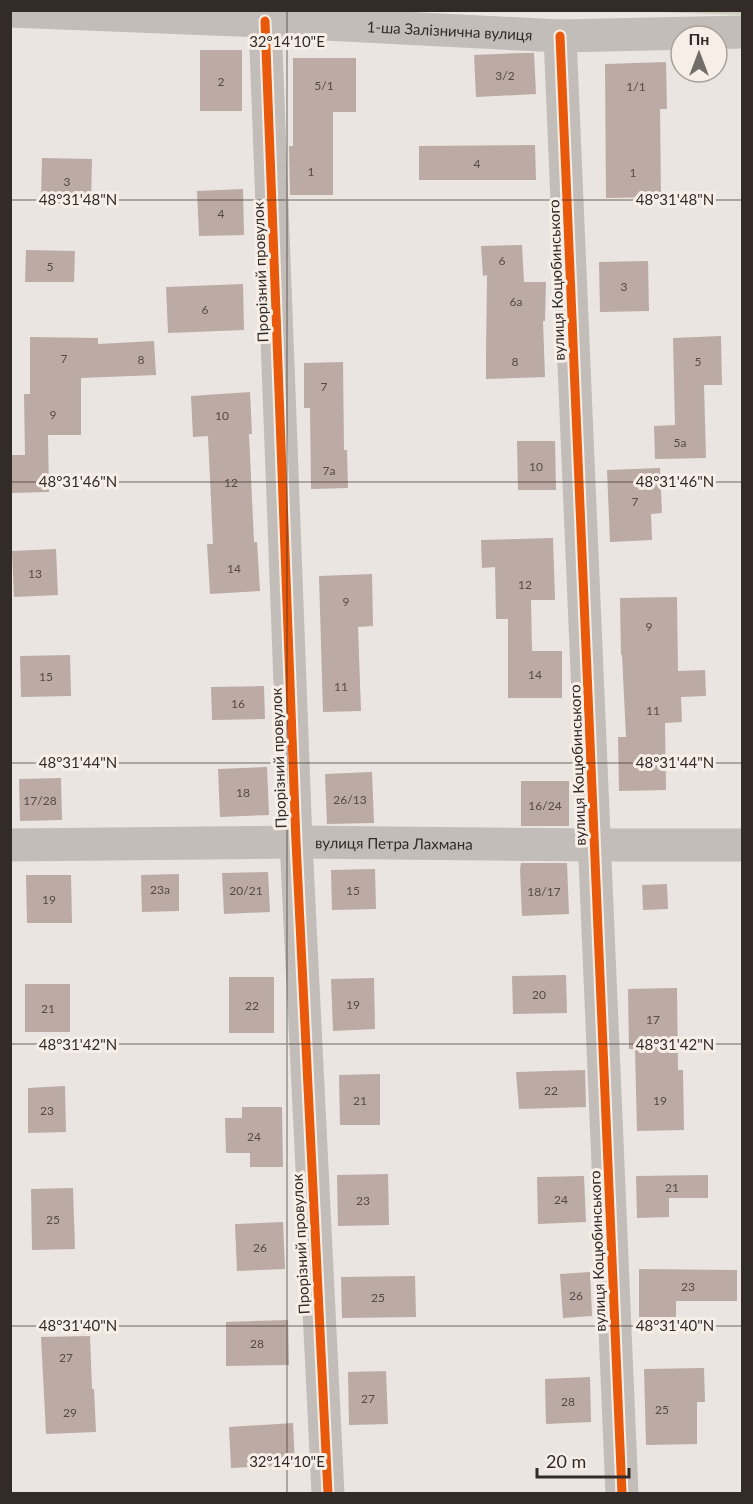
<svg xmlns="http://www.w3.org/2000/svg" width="753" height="1504" viewBox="0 0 753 1504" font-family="Lato,sans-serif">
  <rect width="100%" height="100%" fill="#eae5e0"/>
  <polygon fill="#cbcebb" points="742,10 742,15 633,11 633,10"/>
  <g fill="#bcaaa4">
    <rect x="200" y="50" width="42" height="61"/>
    <polygon points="522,53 534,53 536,94 476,97 474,55"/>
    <polygon points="293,58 356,58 356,112 333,112 333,195 290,195 289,146 293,146"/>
    <polygon points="666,62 667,109 660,109 661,197 606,198 605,64"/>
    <polygon points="535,145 536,180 419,180 419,146"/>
    <polygon points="42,158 92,159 91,204 41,203"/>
    <polygon points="243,189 244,235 199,236 197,191"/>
    <polygon points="522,245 524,282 546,282 545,321 543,321 545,377 486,379 486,352 487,275 483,276 481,246"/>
    <polygon points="26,250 75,251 74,282 25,282"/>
    <polygon points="648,261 649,311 600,312 599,262"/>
    <polygon points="243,284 244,330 168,333 166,287"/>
    <polygon points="721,336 722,385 704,385 706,458 655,459 654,426 675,425 673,338"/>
    <polygon points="30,337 98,338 98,344 154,341 156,375 81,378 81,435 48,435 49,492 10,493 10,455 25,455 24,394 30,394"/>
    <polygon points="343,362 344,450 347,450 348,488 311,489 310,408 304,408 304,363"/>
    <polygon points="250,392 252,434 249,434 254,542 257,542 260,591 210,594 207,544 213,544 208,436 193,437 191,396"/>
    <polygon points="517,441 555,441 556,490 518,490"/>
    <polygon points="660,468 662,513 651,514 652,540 610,542 607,470"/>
    <polygon points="553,538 555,600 531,600 532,651 562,651 562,698 508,698 508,619 496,619 495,567 482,568 481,540"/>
    <polygon points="56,549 58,595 14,597 12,551"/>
    <polygon points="372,574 373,626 358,627 361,711 323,712 319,576"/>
    <polygon points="677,597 678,671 705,670 706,696 681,697 682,722 665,723 666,790 619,791 618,737 626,737 622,655 621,655 620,598"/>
    <polygon points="70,655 71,696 21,697 20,656"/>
    <polygon points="264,686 265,719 212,720 211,687"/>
    <polygon points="267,767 269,815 220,817 218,769"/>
    <polygon points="372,772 374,823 327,824 325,774"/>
    <polygon points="61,778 62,820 20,821 19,779"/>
    <rect x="521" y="781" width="48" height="45"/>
    <polygon points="521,863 567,863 569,914 522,916 520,869"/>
    <polygon points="375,869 376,909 332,910 331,870"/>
    <polygon points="268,872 270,912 224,914 222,873"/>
    <polygon points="179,874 179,911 142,912 141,875"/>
    <polygon points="26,875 71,875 72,923 27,923"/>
    <polygon points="667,884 668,909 643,910 642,885"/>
    <polygon points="566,975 567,1013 513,1014 512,976"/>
    <rect x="229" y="977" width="45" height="56"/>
    <polygon points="374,978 375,1029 333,1031 331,979"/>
    <rect x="25" y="984" width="45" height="48"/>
    <polygon points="677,988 678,1070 683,1070 684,1130 637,1131 635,1049 629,1049 628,989"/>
    <polygon points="585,1070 586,1107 519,1109 516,1072"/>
    <polygon points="380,1074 380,1125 340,1125 339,1075"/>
    <polygon points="65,1086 66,1132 28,1133 28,1088"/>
    <polygon points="242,1107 282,1107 283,1167 250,1167 250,1153 226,1153 225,1118 242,1118"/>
    <polygon points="388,1174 389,1225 338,1226 337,1175"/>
    <polygon points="708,1175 708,1198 669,1198 669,1217 637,1218 636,1176"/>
    <polygon points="584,1176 586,1222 538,1224 537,1177"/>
    <polygon points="73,1188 75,1249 32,1250 31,1189"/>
    <polygon points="283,1222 285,1269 237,1271 235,1224"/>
    <polygon points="639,1269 737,1270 737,1301 676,1301 676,1317 639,1317"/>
    <polygon points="590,1272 592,1316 563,1318 560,1274"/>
    <polygon points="415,1276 416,1317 342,1318 341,1277"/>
    <polygon points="288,1320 289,1365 226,1366 226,1322"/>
    <polygon points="90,1336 92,1389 94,1389 96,1432 46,1434 41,1337"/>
    <polygon points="704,1368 705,1402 697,1402 697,1444 646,1445 644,1369"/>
    <polygon points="386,1371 388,1424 349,1425 348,1372"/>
    <polygon points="590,1377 591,1422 546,1424 545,1379"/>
    <polygon points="293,1423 295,1465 231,1468 229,1427"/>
  </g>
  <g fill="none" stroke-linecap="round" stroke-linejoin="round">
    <g stroke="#c3bdb9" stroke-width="33">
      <path id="s1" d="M10,11L265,21L560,36L742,32"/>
      <polyline points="265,21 296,842 328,1494"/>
      <polyline points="560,36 622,1494"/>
      <path id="s2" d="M10,845L296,842L595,845H742"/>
    </g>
    <g stroke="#f7efe7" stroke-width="13">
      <g id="cycleway">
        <polyline points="265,21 296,842 328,1494"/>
        <polyline points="560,36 622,1494"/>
      </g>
    </g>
    <use href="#cycleway" stroke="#e8590c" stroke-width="9"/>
  </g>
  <path fill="none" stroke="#332b28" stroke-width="1.5" stroke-opacity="0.45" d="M287,10V1494M10,200H742M10,482H742M10,763H742M10,1044H742M10,1326H742"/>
  <g text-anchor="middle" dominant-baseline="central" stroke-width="6" stroke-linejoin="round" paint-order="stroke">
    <g font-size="12" fill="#554b47">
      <text x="505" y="75">3/2</text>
      <text x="221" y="81">2</text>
      <text x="324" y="85">5/1</text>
      <text x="636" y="86">1/1</text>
      <text x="477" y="163">4</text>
      <text x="311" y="171">1</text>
      <text x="633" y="172">1</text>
      <text x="67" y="181">3</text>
      <text x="221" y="213">4</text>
      <text x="502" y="260">6</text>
      <text x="50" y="266">5</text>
      <text x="624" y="286">3</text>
      <text x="516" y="301">6а</text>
      <text x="205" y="309">6</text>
      <text x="64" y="358">7</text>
      <text x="141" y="359">8</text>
      <text x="515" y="361">8</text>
      <text x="698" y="361">5</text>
      <text x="324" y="386">7</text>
      <text x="53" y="414">9</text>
      <text x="222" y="415">10</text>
      <text x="680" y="442">5а</text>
      <text x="536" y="466">10</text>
      <text x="329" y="470">7а</text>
      <text x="231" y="482">12</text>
      <text x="635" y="501">7</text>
      <text x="234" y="568">14</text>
      <text x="35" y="573">13</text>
      <text x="525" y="584">12</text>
      <text x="346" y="601">9</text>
      <text x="649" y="626">9</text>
      <text x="535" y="674">14</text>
      <text x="46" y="676">15</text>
      <text x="341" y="686">11</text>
      <text x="238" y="703">16</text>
      <text x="653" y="710">11</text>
      <text x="243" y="792">18</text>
      <text x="350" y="799">26/13</text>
      <text x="40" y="800">17/28</text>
      <text x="545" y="805">16/24</text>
      <text x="160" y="889">23а</text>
      <text x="246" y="890">20/21</text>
      <text x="353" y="890">15</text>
      <text x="544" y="891">18/17</text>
      <text x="49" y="899">19</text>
      <text x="539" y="994">20</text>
      <text x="353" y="1004">19</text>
      <text x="252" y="1005">22</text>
      <text x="48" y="1008">21</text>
      <text x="653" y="1019">17</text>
      <text x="551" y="1090">22</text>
      <text x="360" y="1100">21</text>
      <text x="660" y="1100">19</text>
      <text x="47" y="1110">23</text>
      <text x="254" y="1136">24</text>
      <text x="672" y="1187">21</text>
      <text x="561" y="1199">24</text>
      <text x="363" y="1200">23</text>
      <text x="53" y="1219">25</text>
      <text x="260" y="1247">26</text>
      <text x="688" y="1286">23</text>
      <text x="576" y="1295">26</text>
      <text x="378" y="1297">25</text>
      <text x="257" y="1343">28</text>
      <text x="66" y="1357">27</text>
      <text x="368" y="1398">27</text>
      <text x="568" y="1401">28</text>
      <text x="662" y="1409">25</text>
      <text x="70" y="1412">29</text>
    </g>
    <g font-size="15" fill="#332b28" stroke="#f7efe7">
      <text stroke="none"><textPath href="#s1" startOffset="440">1-ша Залізнична вулиця</textPath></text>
      <text transform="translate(260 272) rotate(-92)">Прорізний провулок</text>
      <text transform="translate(556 280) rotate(-92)">вулиця Коцюбинського</text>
      <text transform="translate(278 758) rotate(-92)">Прорізний провулок</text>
      <text transform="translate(577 765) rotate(-92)">вулиця Коцюбинського</text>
      <text stroke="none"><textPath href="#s2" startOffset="384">вулиця Петра Лахмана</textPath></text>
      <text transform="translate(300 1244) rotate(-93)">Прорізний провулок</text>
      <text transform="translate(597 1251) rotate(-92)">вулиця Коцюбинського</text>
    </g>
  </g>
  <g font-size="15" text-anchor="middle" fill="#332b28" stroke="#f7efe7" stroke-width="6" stroke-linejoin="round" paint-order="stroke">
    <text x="287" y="47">32°14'10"E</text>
    <text x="78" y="205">48°31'48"N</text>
    <text x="675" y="205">48°31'48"N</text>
    <text x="78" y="487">48°31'46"N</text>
    <text x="675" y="487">48°31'46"N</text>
    <text x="78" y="768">48°31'44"N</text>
    <text x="675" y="768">48°31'44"N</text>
    <text x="78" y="1050">48°31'42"N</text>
    <text x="675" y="1050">48°31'42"N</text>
    <text x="78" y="1331">48°31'40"N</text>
    <text x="675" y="1331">48°31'40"N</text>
    <text x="287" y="1467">32°14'10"E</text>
  </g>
  <rect width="753" height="1504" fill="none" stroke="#332b28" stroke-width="24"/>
  <g transform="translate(699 54)"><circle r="28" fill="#f7efe7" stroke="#a9a19b" stroke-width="1.5"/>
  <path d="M0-4.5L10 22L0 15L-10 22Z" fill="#736c68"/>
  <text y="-9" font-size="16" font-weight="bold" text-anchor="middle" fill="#332b28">Пн</text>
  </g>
  <path d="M537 1468v9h92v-9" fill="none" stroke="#332b28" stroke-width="3"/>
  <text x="546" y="1468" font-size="18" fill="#332b28" stroke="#f7efe7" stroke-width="4.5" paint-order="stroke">20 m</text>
</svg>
